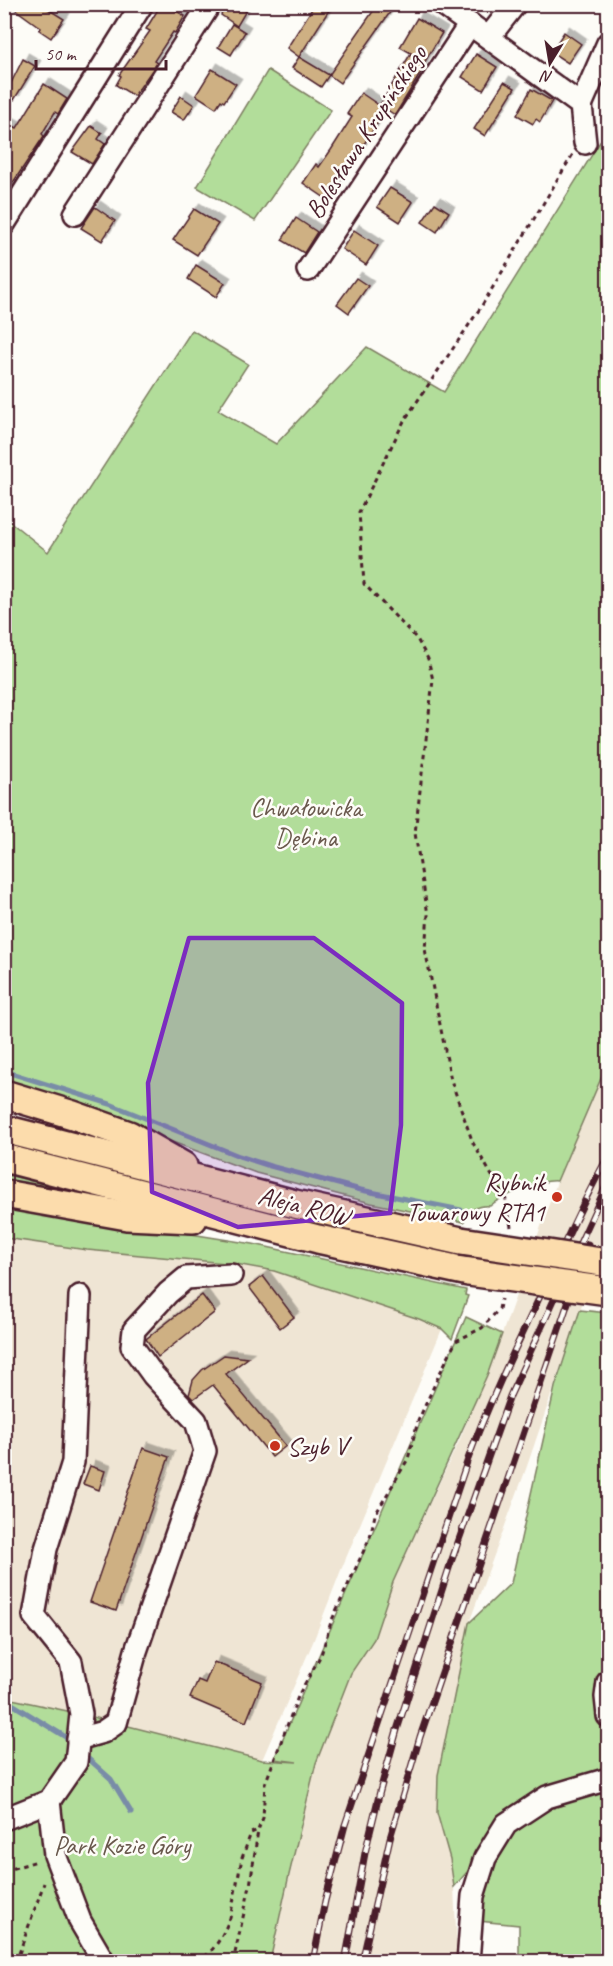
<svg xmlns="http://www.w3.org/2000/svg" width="613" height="1966" viewBox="0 0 613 1966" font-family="Caveat,sans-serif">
  <defs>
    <filter id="shadow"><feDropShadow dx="5.5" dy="-5.5" stdDeviation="0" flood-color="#0004"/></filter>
  </defs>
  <rect width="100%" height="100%" fill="#fdfcf7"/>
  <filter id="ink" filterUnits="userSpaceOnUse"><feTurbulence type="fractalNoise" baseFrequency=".0167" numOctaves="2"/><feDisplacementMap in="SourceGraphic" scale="12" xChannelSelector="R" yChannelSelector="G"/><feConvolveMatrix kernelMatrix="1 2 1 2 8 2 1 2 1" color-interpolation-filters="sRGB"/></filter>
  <g filter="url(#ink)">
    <g fill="#efe5d4">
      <polygon points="608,1062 608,1228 526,1469 469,1623 438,1775 437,1813 450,1859 454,1887 457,1950 477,1954 519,1957 519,1961 270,1962 314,1770 334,1713 367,1637 460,1439 502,1334 561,1171"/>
      <polygon points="4,1238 87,1250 236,1264 274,1271 419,1319 442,1329 341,1570 313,1642 262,1760 81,1714 12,1699 5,1693"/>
    </g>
    <g fill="#b2dd9a" stroke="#7e7e62" stroke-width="1.5">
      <polygon points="268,70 331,110 255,221 197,187"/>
      <path d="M608,129V1062L557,1181C543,1179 499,1197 490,1206C478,1205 466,1210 464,1222L371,1203L256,1173L124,1124L5,1085L4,517L48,552L192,330L248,364L218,410L276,444L367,347L444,392Z"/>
      <polygon points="4,1140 492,1257 490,1263 398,1247 5,1147"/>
      <polygon points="4,1174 129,1206 5,1187"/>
      <polygon points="5,1204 253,1244 466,1290 465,1295 468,1296 452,1339 442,1329 419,1319 274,1271 236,1264 87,1250 5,1238"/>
      <polygon points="580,1310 608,1313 608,1771 568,1781 519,1802 497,1821 474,1864 454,1887 450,1859 437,1813 438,1775 469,1623 511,1583 555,1387"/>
      <polygon points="466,1317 502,1334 488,1373 393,1582 374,1639 351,1673 316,1763 289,1875 270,1961 5,1961 4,1693 12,1699 81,1714 262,1760 297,1762 274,1759"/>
      <polygon points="608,1784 608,1961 519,1961 519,1925 478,1921 479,1900 497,1848 531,1813"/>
    </g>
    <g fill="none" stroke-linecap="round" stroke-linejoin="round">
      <g stroke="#798ca7" stroke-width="5">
        <polyline points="4,1071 110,1104 239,1156 270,1166 361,1190 461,1210"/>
        <polyline points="4,1699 64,1736 73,1744"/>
        <polyline points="82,1753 111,1779 131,1812"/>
      </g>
    </g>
    <g fill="#ceb083" stroke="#4a1f2b" stroke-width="1.5" filter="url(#shadow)">
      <polygon points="8,4 40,4 64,19 51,38 39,30 41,28"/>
      <polygon points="227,4 250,4 237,26 221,15"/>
      <polygon points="315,4 333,4 299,57 287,48"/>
      <polygon points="378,4 396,4 340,83 329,75"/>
      <polygon points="160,6 166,9 168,6 185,16 175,33 173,32 154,61 157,63 134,96 116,85 121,76 119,75 150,31 146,29"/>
      <polygon points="417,18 442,33 420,70 422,71 395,115 380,105 411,53 400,47"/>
      <polygon points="232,24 245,32 231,55 218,47"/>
      <polygon points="564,32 581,44 568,63 551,52"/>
      <polygon points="476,54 497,67 483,90 462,77"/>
      <polygon points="299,57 329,75 321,87 292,68"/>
      <polygon points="23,59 35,66 14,100 5,95"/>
      <polygon points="212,69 236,84 224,102 221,100 216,108 196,95"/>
      <polygon points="504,82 515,88 485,136 474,129"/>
      <polygon points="44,84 67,99 58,114 55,112 42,134 44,136 4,196 4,121 17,128"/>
      <polygon points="531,89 552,101 540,122 536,119 533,124 517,115"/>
      <polygon points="361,93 386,110 328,200 303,183 316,164 319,167 331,150 352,117 347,114"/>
      <polygon points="181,96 194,105 184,120 171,112"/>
      <polygon points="91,126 102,133 98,139 105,144 92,164 72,152"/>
      <polygon points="390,188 413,202 400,222 377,207"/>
      <polygon points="435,203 449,212 437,232 422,222"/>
      <polygon points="95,207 115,221 102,241 81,228"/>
      <polygon points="194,209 218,224 197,255 173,240"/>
      <polygon points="296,218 317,232 304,253 282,240"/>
      <polygon points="354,230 378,246 366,265 342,249"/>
      <polygon points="196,265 225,283 216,297 188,279"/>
      <polygon points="356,278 368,286 349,313 337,304"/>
      <polygon points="263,1276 294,1317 280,1328 249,1287"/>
      <polygon points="202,1295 215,1312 158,1357 146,1339"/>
      <polygon points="224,1355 248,1358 226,1374 286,1446 272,1457 213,1385 193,1399 189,1395 193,1380 202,1370"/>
      <polygon points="143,1448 169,1457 116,1611 90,1602"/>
      <polygon points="90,1466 105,1471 99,1490 83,1484"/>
      <polygon points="214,1662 262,1682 246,1722 190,1698 198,1680 205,1683"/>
    </g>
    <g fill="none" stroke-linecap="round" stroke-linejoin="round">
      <g stroke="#4a1f2b" stroke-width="26">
        <g id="minor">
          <polyline points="442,4 581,105 585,143"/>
          <polyline points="489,37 515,4"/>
          <polyline points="581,105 608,43"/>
          <polyline points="75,214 210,4"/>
          <polyline points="4,224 142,4"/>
          <polyline points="308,270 470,24"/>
          <polyline points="608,1682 606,1697 608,1716"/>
          <polyline points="78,1739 103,1732 116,1723 136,1651 205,1451 196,1421 153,1375 132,1346 134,1330 168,1293 186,1278 231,1275"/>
          <polyline points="49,1801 55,1855 80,1921 104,1962"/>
          <polyline points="4,1819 49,1801 76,1762 81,1714 71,1662 34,1616 46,1549 73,1462 80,1296"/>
          <polyline points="468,1962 473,1896 485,1858 506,1824 547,1797 608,1779"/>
        </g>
      </g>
      <g stroke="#4a1f2b" stroke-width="32">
        <g id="major">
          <polyline points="4,1094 73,1115 129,1135 183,1166"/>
          <polyline points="4,1129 295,1204 461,1241"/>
          <polyline points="4,1158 318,1239 469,1272"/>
          <polyline points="4,1194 127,1216 193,1219"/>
        </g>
      </g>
      <g stroke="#4a1f2b" stroke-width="3" stroke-dasharray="4.5 4.5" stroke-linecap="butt">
        <polyline points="511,1227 506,1200 473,1143 451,1080 425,949 428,915 415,833 433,680 428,659 417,639 364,584 359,512 404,421 481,307 573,154"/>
        <polyline points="4,1871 37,1861"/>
        <polyline points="4,1960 17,1959"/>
        <polyline points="16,1962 44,1883"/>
        <path d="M197,1962C215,1951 222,1937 230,1918L242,1858L251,1833L258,1830"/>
        <polyline points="233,1962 250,1886 258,1830 263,1818 265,1784 299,1694 321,1655 331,1622 370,1537 375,1515 408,1459 418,1421 439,1375 456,1341 482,1328 499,1309 501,1299"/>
      </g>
      <use href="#minor" stroke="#fdfcf7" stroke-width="21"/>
      <use href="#major" stroke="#fcdcac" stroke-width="27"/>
      <g stroke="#4a1f2b" stroke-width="7">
        <g id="rail">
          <path d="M313,1962L325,1901L345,1825L468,1459C489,1402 516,1347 542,1292C563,1247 583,1200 608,1157"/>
          <polyline points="345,1962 365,1853 380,1791 397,1730 450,1565 510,1396 608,1182"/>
          <polyline points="362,1962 390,1838 420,1737 588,1244"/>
        </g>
      </g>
      <use href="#rail" stroke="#fdfcf7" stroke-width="4.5" stroke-dasharray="14" stroke-linecap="butt"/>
      <g stroke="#4a1f2b" stroke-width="32" stroke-linecap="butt">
        <g id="major-bridge">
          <polyline points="461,1241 608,1263"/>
          <polyline points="469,1272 608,1291"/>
        </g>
      </g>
      <use href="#major-bridge" stroke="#fcdcac" stroke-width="27"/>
    </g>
  </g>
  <path fill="#7b2cbf" fill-opacity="0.2" stroke="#7b2cbf" stroke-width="4.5" stroke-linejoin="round" d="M189,938H314L402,1003L401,1125L390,1213L238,1227L152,1192L148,1083Z"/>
  <g fill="#c8321e" stroke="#fdfcf7" stroke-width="2">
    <circle cx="557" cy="1197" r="6"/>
    <circle cx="275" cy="1446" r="6"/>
  </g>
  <g text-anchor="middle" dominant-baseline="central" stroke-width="5" stroke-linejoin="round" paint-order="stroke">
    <g font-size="26" fill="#4a1f2b" stroke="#fdfcf7">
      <text transform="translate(366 132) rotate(-57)">Bolesława Krupińskiego</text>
      <text transform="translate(304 1206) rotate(14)">Aleja ROW</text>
    </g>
    <g font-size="26" fill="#69584c" stroke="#fdfcf7">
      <text x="306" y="807">Chwałowicka<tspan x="306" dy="30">Dębina</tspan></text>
      <text x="122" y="1845">Park Kozie Góry</text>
    </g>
    <g font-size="26" fill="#4a1f2b" stroke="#fdfcf7" text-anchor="end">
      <text x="545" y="1182">Rybnik<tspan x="545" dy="30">Towarowy RTA1</tspan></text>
      <text x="287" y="1446" text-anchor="start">Szyb V</text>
    </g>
  </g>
  <rect width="613" height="1966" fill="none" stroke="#fdfcf7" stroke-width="24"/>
  <rect x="12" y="12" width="589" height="1942" fill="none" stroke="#4a1f2b" stroke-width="2" filter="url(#ink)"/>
  <g transform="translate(550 63) rotate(191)" stroke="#fdfcf7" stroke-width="4.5" paint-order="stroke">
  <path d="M0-4.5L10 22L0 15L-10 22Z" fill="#4a1f2b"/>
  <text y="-9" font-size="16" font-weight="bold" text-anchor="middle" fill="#4a1f2b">N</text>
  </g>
  <path d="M36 60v9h130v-9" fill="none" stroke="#4a1f2b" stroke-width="3"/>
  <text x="45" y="60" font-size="18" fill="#4a1f2b" stroke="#fdfcf7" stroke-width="4.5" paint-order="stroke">50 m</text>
</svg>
